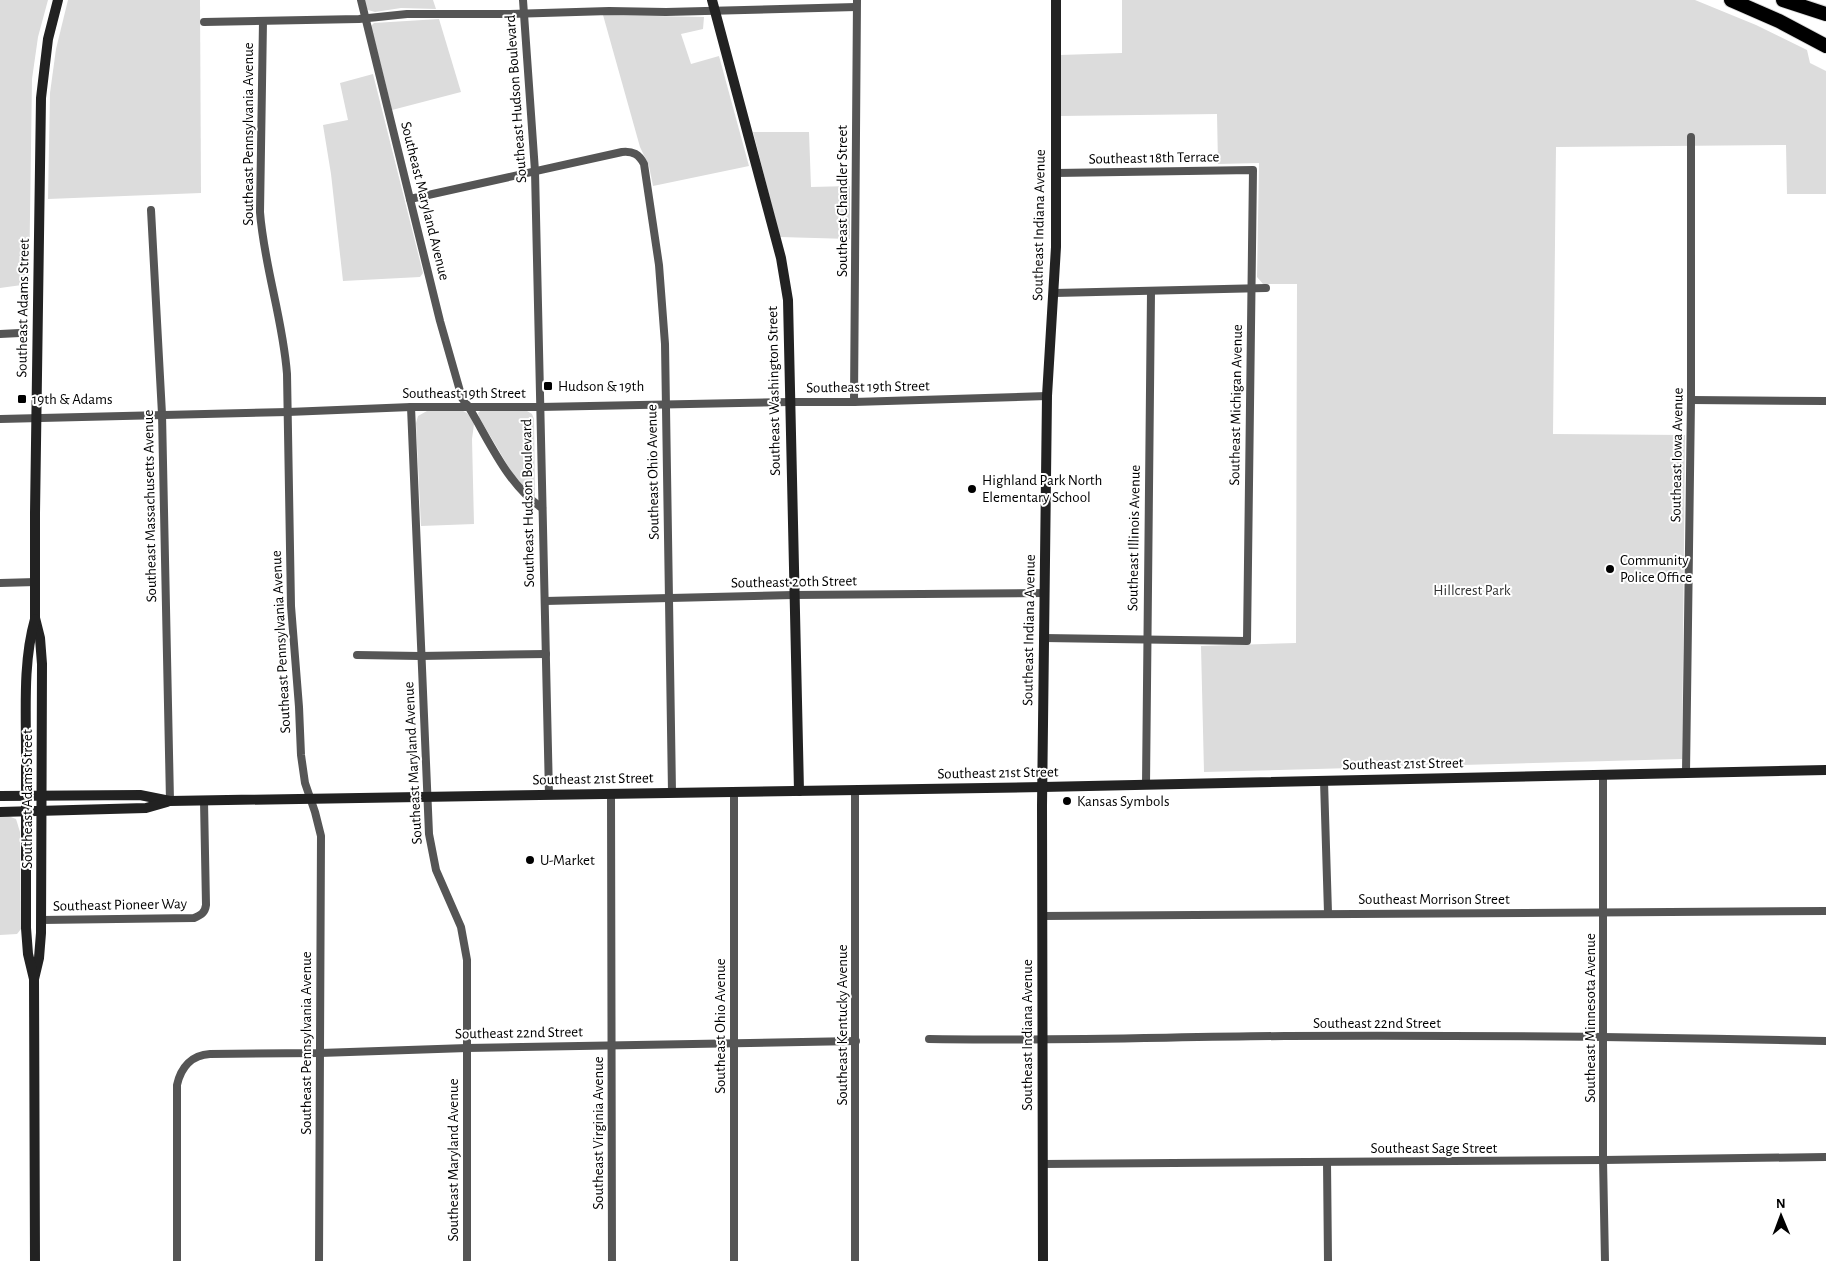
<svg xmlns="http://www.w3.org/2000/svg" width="1826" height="1261" viewBox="0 0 1826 1261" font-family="'Alegreya Sans',sans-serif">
  <rect width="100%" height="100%" fill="#fff"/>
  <g fill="#dcdcdc">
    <polygon points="0,0 48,0 38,37 32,79 29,284 0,288"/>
    <polygon points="68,0 200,0 201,193 48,199 50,93 56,49"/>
    <polygon points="361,0 433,0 436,9 401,8 375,12 368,10 362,4"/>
    <polygon points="1122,0 1695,0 1756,25 1807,50 1810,63 1826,71 1826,194 1787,194 1786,145 1556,147 1553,434 1685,435 1682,759 1204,772 1201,646 1296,643 1297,284 1263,284 1257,277 1259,163 1218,164 1217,114 1060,116 1060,55 1122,53"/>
    <polygon points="603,15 704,17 703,29 681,34 691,64 719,56 749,166 653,186 649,166 640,147"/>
    <polygon points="439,19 461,92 392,110 371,26 374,23"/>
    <polygon points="373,74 423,273 420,277 343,281 331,174 323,125 348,120 340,83"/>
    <polygon points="753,132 809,132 811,187 850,186 850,239 780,237"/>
    <polygon points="486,409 527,411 532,414 534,419 535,496 533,498 529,497 512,473 479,417 478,413 481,410"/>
    <polygon points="461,410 467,413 471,418 474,424 472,439 474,524 421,526 416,423 418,416 427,411"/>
    <polygon points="8,816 16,819 20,832 21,929 17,934 0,935 0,817"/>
  </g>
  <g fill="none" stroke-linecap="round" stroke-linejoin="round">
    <g stroke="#dbdbdb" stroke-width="16">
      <g id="highway">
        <polyline points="1731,0 1779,21 1826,46"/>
        <polyline points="1783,0 1826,14"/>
      </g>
    </g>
    <g stroke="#555" stroke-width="8">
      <path d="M361,0L440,321L462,398L468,406C490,442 507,484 542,508"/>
      <polyline points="523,0 535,171 549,795"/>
      <path d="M263,21L260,212C264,266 283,319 287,374L291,606L299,707L301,755L305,783L315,812L321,836L319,1261"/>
      <polyline points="204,22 359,19 407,14 510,14 609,11 666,12 856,7"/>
      <path d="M410,199L622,152C633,151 639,154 644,164L659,265L665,344L672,792"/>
      <polyline points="151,210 162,414 170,801"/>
      <polyline points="1054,293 1266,288"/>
      <polyline points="0,334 20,333"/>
      <polyline points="1691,400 1826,401"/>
      <polyline points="854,402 857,0"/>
      <polyline points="411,407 429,834 436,870 461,927 467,960 467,1261"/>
      <polyline points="0,419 288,412 411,407 540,407 790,402 854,402 1047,396"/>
      <polyline points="0,583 36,582"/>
      <polyline points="545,601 793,595 1045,593"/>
      <polyline points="1044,638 1247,641 1253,170 1056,173"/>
      <polyline points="357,655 420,656 546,654"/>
      <polyline points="1686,773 1691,400 1691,137"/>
      <polyline points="1603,774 1603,1160 1605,1261"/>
      <polyline points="1324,781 1328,913"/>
      <polyline points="1146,785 1151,292"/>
      <polyline points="855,790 855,1261"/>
      <polyline points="734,792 734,1261"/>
      <polyline points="611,794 612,1261"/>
      <polyline points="1042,916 1826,911"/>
      <path d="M41,920L194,918C201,915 205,913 206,905L204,801"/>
      <path d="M929,1039C1047,1041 1166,1037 1285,1036C1465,1035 1646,1037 1826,1041"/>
      <polyline points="1327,1162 1328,1261"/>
      <polyline points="1042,1164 1603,1160 1826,1157"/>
      <path d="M177,1261V1085C181,1067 192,1055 210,1054L320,1053L467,1048L856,1041"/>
    </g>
    <g stroke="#222" stroke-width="10">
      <polyline points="712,0 781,258 788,300 799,791"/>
      <polyline points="0,796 140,795 170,801 1043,787 1826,770"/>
      <polyline points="0,812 146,808 167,802"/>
      <polyline points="34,979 39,958 41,933 42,664 40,638 35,618 35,513 41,98 48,39 58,0"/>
      <path d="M35,1261L34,979L28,954L26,928C26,869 26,811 26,752C26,709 23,661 35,619"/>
      <polyline points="1043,1261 1042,806 1047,396 1056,247 1056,0"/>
    </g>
    <use href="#highway" stroke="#000" stroke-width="14"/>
  </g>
  <g fill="#000" stroke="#fff" stroke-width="2">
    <rect x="543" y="381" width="10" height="10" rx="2.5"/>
    <rect x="17" y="394" width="10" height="10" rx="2.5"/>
    <circle cx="972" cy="489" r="5"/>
    <circle cx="1610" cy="569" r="5"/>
    <circle cx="1067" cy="801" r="5"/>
    <circle cx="530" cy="860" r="5"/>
  </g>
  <g text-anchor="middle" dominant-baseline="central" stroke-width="4" stroke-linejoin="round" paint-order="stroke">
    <g font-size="15" fill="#000" stroke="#fff">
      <text transform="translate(516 99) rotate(-94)">Southeast Hudson Boulevard</text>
      <text transform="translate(248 134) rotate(-90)">Southeast Pennsylvania Avenue</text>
      <text transform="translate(1154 158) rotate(-1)">Southeast 18th Terrace</text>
      <text transform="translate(425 201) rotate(76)">Southeast Maryland Avenue</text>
      <text transform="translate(842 201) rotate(-90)">Southeast Chandler Street</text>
      <text transform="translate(1039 225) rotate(-89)">Southeast Indiana Avenue</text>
      <text transform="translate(23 308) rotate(-89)">Southeast Adams Street</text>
      <text transform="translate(868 387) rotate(-1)">Southeast 19th Street</text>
      <text transform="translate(774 391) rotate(-91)">Southeast Washington Street</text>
      <text x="464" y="393">Southeast 19th Street</text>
      <text transform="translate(1236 405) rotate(-89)">Southeast Michigan Avenue</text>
      <text transform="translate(1677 455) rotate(-89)">Southeast Iowa Avenue</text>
      <text transform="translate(653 472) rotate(-91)">Southeast Ohio Avenue</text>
      <text transform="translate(528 503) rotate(-91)">Southeast Hudson Boulevard</text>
      <text transform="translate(150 506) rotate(-91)">Southeast Massachusetts Avenue</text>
      <text transform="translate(1134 538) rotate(-89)">Southeast Illinois Avenue</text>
      <text transform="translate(794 582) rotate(-1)">Southeast 20th Street</text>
      <text transform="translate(1029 630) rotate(-89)">Southeast Indiana Avenue</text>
      <text transform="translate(281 642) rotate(-93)">Southeast Pennsylvania Avenue</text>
      <text transform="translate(413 763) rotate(-93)">Southeast Maryland Avenue</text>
      <text transform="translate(1403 764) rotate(-1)">Southeast 21st Street</text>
      <text transform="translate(998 773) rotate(-1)">Southeast 21st Street</text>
      <text transform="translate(593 779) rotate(-1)">Southeast 21st Street</text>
      <text transform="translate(27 799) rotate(-90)">Southeast Adams Street</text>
      <text x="1434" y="899">Southeast Morrison Street</text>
      <text transform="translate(120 905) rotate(-1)">Southeast Pioneer Way</text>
      <text transform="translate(1590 1018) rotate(-90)">Southeast Minnesota Avenue</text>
      <text x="1377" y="1023">Southeast 22nd Street</text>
      <text transform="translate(842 1025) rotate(-90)">Southeast Kentucky Avenue</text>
      <text transform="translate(720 1026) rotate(-90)">Southeast Ohio Avenue</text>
      <text transform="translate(519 1033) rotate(-1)">Southeast 22nd Street</text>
      <text transform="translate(1027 1035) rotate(-90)">Southeast Indiana Avenue</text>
      <text transform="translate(306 1043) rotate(-90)">Southeast Pennsylvania Avenue</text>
      <text transform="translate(598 1133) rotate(-90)">Southeast Virginia Avenue</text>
      <text x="1434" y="1148">Southeast Sage Street</text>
      <text transform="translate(453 1160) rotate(-90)">Southeast Maryland Avenue</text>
    </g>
    <g font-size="15" fill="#000" stroke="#fff" text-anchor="start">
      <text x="558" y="386">Hudson &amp; 19th</text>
      <text x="32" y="399">19th &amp; Adams</text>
      <text x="982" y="480">Highland Park North<tspan x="982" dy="17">Elementary School</tspan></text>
      <text x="1620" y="560">Community<tspan x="1620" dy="17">Police Office</tspan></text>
      <text x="1077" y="801">Kansas Symbols</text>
      <text x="540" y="860">U-Market</text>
    </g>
    <g font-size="15" fill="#333" stroke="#fff">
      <text x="1472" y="590">Hillcrest Park</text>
    </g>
  </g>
  <g transform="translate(1781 1216) rotate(359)" stroke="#ffffff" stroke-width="4" paint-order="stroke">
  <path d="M0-4L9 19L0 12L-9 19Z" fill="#000000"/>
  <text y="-8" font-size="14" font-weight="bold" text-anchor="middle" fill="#000000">N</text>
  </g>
</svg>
